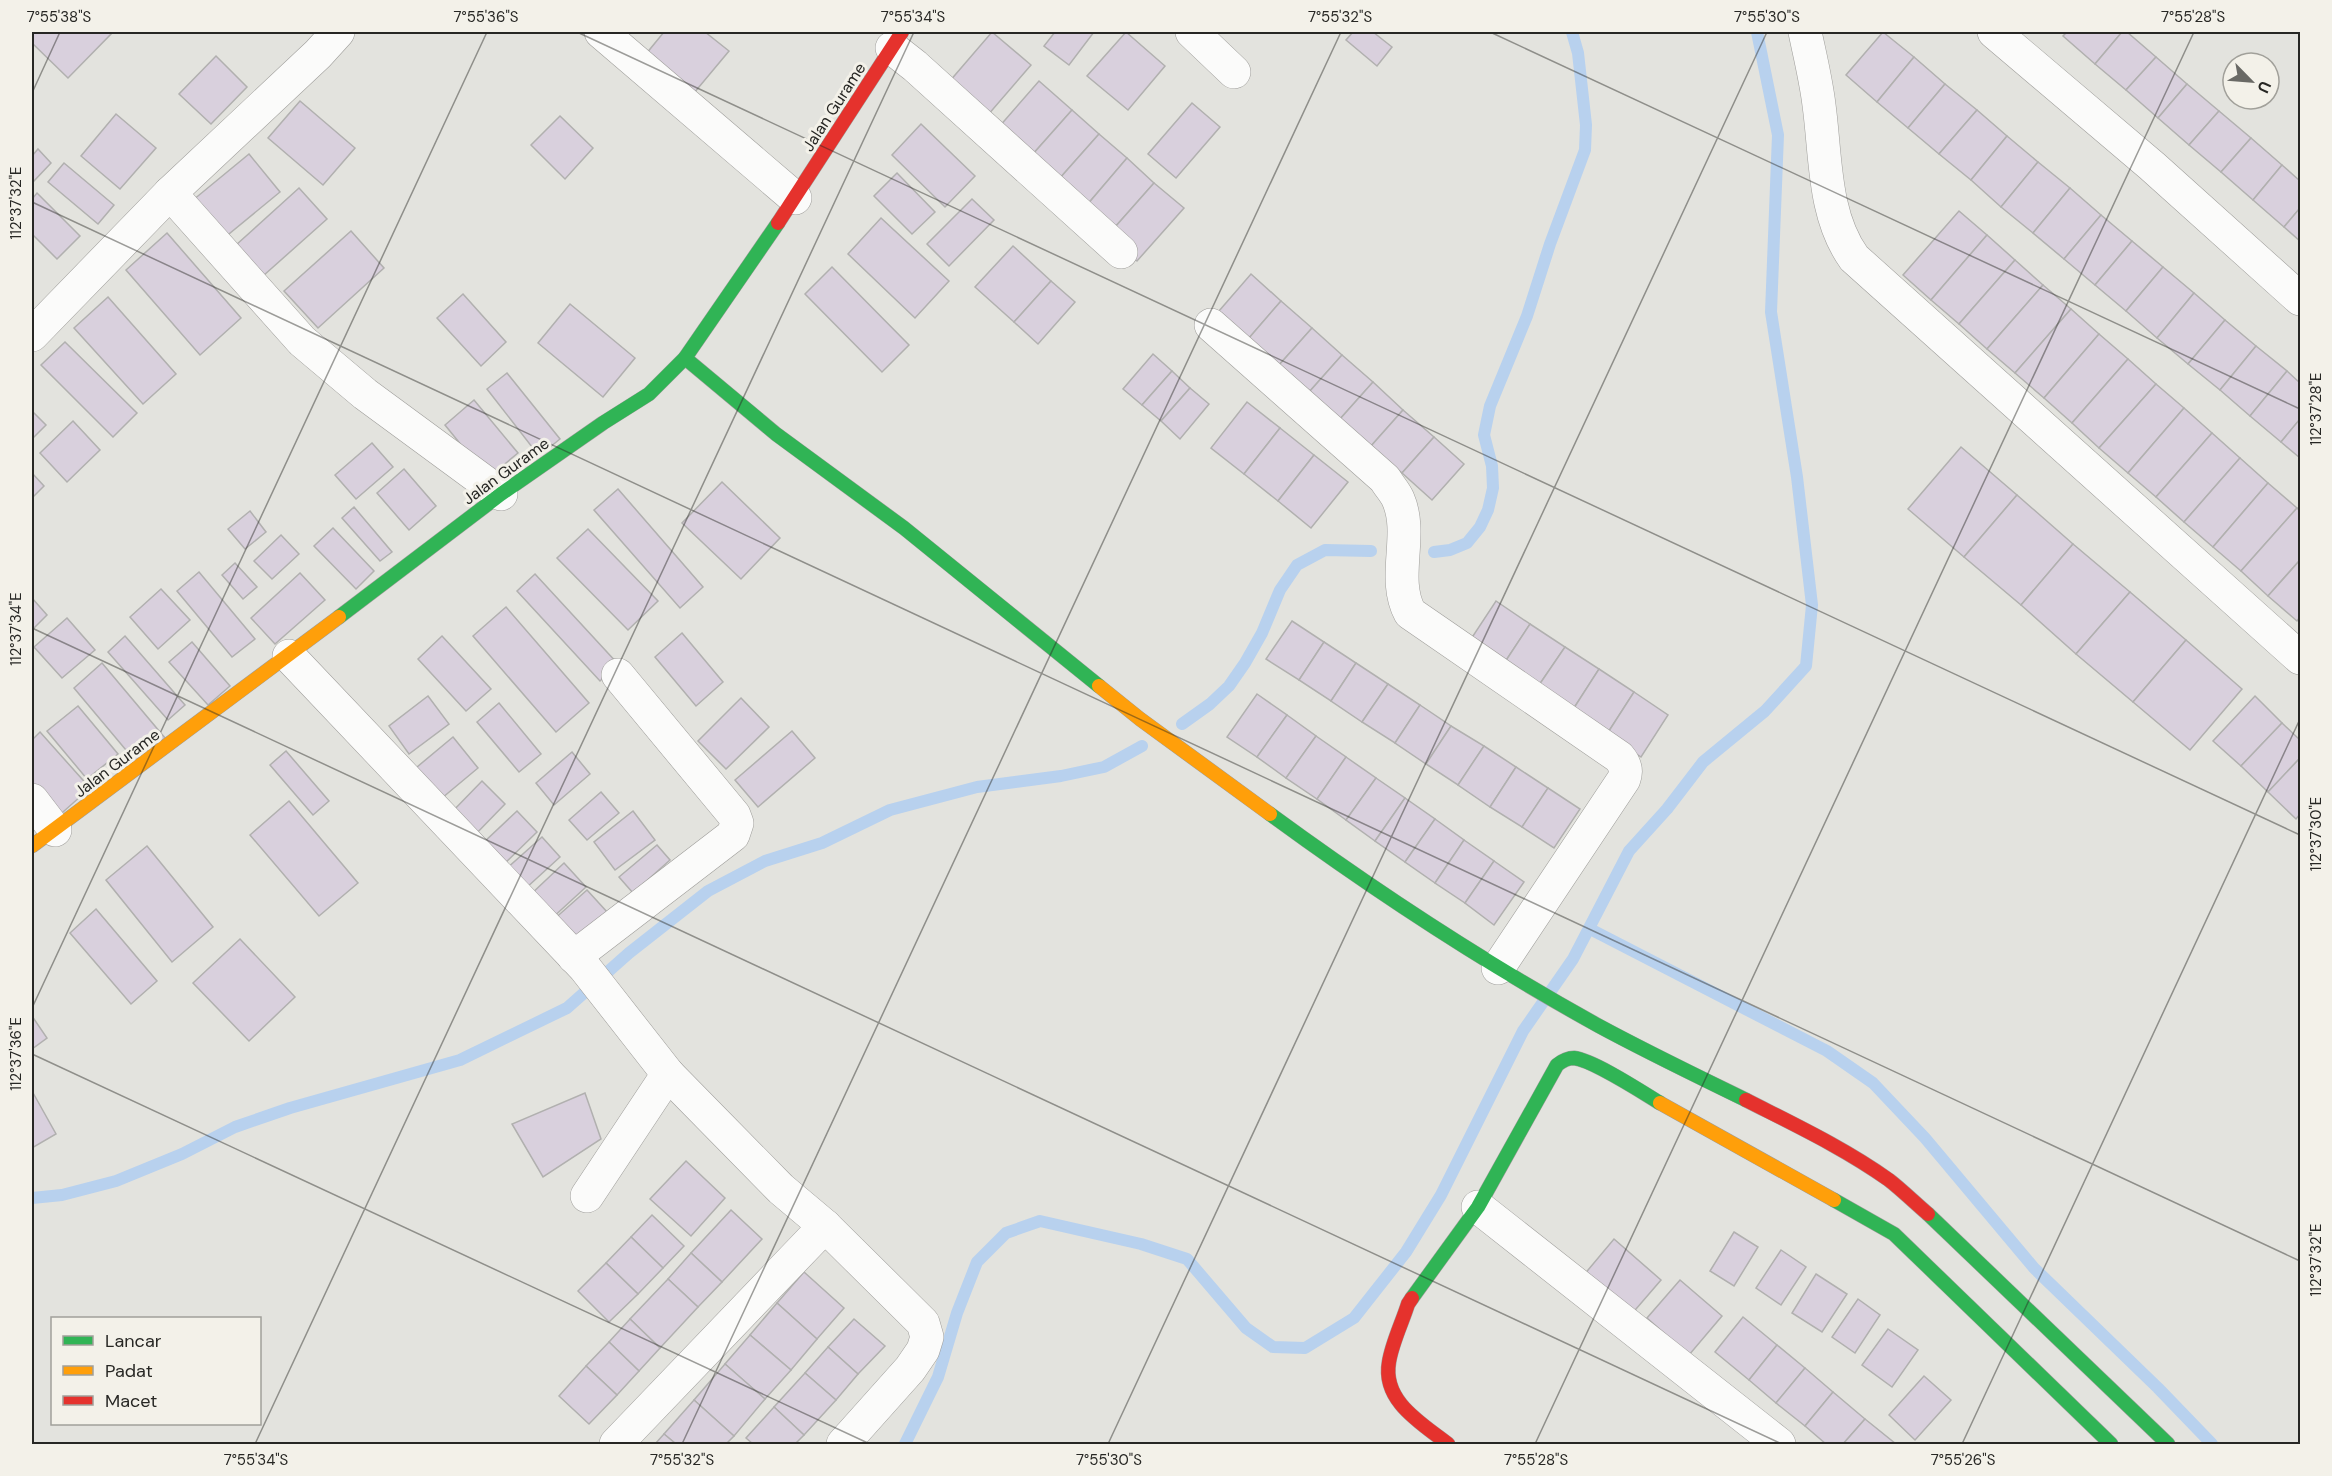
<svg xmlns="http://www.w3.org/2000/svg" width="2332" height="1476" viewBox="0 0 2332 1476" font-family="'DM Sans',sans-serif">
  <rect width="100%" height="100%" fill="#e3e3de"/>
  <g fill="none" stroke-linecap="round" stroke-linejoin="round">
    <g stroke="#b8d1ee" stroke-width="12">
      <polyline points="1434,552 1450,550 1467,543 1480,527 1488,510 1493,488 1492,466 1484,435 1490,406 1527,316 1550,244 1585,150 1586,125 1578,53 1572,32"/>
      <polyline points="1182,724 1210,704 1229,686 1245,663 1262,633 1280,590 1297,565 1325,550 1371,551"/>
      <polyline points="1590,929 1827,1051 1873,1083 1925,1138 2034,1268 2158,1388 2212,1444"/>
      <polyline points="32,1198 62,1195 116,1181 182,1154 235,1127 290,1108 460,1060 567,1008 629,953 708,891 765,861 822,843 890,810 977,787 1061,776 1104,767 1142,746"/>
      <polyline points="905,1444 938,1377 957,1313 977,1262 1006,1233 1040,1221 1141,1244 1187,1259 1246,1328 1273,1347 1305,1348 1354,1318 1406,1252 1441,1195 1523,1031 1573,959 1629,851 1667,809 1703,762 1765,711 1806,666 1812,605 1797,477 1771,312 1778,135 1757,32"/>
    </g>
  </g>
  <g fill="#d9d0dd" stroke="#b1b0af" stroke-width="1.5">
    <polygon points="32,32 108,32 111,34 68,78 32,43"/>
    <polygon points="664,32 705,32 729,51 694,93 646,54"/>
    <polygon points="992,32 1031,65 981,123 943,89"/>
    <polygon points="1055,32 1094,32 1069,65 1044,46"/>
    <polygon points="1126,32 1165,66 1128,110 1087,76"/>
    <polygon points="1353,32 1373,32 1392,47 1377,66 1346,40"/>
    <polygon points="1883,32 1914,57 1877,102 1846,75"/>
    <polygon points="2067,32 2122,32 2095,64 2063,36"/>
    <polygon points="2122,32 2127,32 2156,57 2126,90 2095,64"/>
    <polygon points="216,56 247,87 211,124 179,94"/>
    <polygon points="1914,57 1945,84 1908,128 1877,102"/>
    <polygon points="2156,57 2187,84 2158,118 2126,90"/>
    <polygon points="1039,81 1072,110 1025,163 992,135"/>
    <polygon points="1945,84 1977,110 1939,154 1908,128"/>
    <polygon points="2187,84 2219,111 2189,145 2158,118"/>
    <polygon points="300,101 355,148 323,185 268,138"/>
    <polygon points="1192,103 1220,127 1176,178 1148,154"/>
    <polygon points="1072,110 1099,134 1052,187 1025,163"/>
    <polygon points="1977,110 2007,136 1971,180 1939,154"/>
    <polygon points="2219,111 2251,138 2221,172 2189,145"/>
    <polygon points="116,114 156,148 120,189 81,156"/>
    <polygon points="560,116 593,148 565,179 531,145"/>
    <polygon points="921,124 975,176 945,207 892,155"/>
    <polygon points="1099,134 1127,158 1081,212 1052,187"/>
    <polygon points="2007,136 2038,162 2001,207 1971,180"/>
    <polygon points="2251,138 2282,165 2253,200 2221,172"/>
    <polygon points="38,149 51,163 32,183 32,156"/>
    <polygon points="249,154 280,192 218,243 187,205"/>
    <polygon points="1127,158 1154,183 1108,235 1081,212"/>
    <polygon points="2038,162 2070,188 2033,233 2001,207"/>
    <polygon points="64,163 114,205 98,224 48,182"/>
    <polygon points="2282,165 2300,181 2300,208 2284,227 2253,200"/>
    <polygon points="897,173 935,212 912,234 874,196"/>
    <polygon points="1154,183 1184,208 1137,261 1108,235"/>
    <polygon points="299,188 327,219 263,276 236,245"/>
    <polygon points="2070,188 2101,215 2064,259 2033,233"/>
    <polygon points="37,193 80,236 57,259 32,234 32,199"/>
    <polygon points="972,199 994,220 949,266 927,244"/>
    <polygon points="2300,208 2300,241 2284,227"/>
    <polygon points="1959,211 1987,235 1931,300 1903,275"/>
    <polygon points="2101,215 2132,241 2095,285 2064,259"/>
    <polygon points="881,218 949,281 915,318 848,254"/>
    <polygon points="351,231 384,268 318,328 284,291"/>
    <polygon points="167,233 241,318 200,355 126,270"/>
    <polygon points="1987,235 2015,260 1959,324 1931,300"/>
    <polygon points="2132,241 2163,267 2126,311 2095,285"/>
    <polygon points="1013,246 1051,281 1014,322 975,287"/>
    <polygon points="2015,260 2043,285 1987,349 1959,324"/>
    <polygon points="832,267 909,345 882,372 805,294"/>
    <polygon points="2163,267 2194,293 2157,338 2126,311"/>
    <polygon points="1251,274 1281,301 1249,338 1219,311"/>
    <polygon points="1051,281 1075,302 1038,344 1014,322"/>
    <polygon points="2043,285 2071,309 2015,373 1987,349"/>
    <polygon points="2194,293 2225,320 2188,364 2157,338"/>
    <polygon points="463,294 506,342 481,366 437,318"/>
    <polygon points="108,297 176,374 143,404 74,328"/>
    <polygon points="1281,301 1312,328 1279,365 1249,338"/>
    <polygon points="570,304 635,358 603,397 538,343"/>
    <polygon points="2071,309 2099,334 2044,398 2015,373"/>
    <polygon points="2225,320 2256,346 2220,390 2188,364"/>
    <polygon points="1312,328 1342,355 1310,391 1279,365"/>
    <polygon points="2099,334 2128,359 2072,423 2044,398"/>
    <polygon points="65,342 137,413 113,437 41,365"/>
    <polygon points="2256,346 2287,371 2250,416 2220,390"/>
    <polygon points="1153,354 1172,371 1142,405 1123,389"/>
    <polygon points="1342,355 1373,382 1340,419 1310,391"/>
    <polygon points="2128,359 2156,384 2099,448 2072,423"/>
    <polygon points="1172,371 1190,388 1161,421 1142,405"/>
    <polygon points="2287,371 2300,383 2300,419 2281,442 2250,416"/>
    <polygon points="507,373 560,439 539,456 487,389"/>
    <polygon points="1373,382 1403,410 1371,446 1340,419"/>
    <polygon points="2156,384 2184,408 2128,473 2099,448"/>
    <polygon points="1190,388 1209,404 1180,439 1161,421"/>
    <polygon points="474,400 518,453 488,478 445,425"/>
    <polygon points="1247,402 1280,428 1244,474 1211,448"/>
    <polygon points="2184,408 2212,433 2156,497 2128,473"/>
    <polygon points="1403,410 1434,437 1402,473 1371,446"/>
    <polygon points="32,411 46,425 32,439"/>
    <polygon points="2300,419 2300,458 2281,442"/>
    <polygon points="73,421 100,450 67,482 40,453"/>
    <polygon points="1280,428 1314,455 1278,501 1244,474"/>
    <polygon points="2212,433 2240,458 2184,522 2156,497"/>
    <polygon points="1434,437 1464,464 1432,500 1402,473"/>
    <polygon points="372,443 393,467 356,499 335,475"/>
    <polygon points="1961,447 2017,495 1964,557 1908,509"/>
    <polygon points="1314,455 1348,482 1311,528 1278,501"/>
    <polygon points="2240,458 2268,483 2213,547 2184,522"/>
    <polygon points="404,469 436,506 409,530 377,493"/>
    <polygon points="32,473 44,486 32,498"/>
    <polygon points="722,482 780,538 741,579 682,523"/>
    <polygon points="2268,483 2297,508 2241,571 2213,547"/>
    <polygon points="618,489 703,587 680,608 594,510"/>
    <polygon points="2017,495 2073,544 2021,605 1964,557"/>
    <polygon points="354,507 392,552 380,561 342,518"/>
    <polygon points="2297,508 2300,511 2300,560 2268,596 2241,571"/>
    <polygon points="250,511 266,532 245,549 228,529"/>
    <polygon points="333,528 374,571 356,589 314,546"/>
    <polygon points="588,529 658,601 628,630 557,558"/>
    <polygon points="281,535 299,554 272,579 254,561"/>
    <polygon points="2073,544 2130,592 2076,654 2021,605"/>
    <polygon points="2300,560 2300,617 2297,621 2268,596"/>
    <polygon points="235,563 257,587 243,599 222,575"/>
    <polygon points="199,572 255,639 232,657 177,591"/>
    <polygon points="300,573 325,600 275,644 251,618"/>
    <polygon points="535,574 618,664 600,681 517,591"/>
    <polygon points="161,589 190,620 158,649 130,617"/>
    <polygon points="2130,592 2186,640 2133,702 2076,654"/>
    <polygon points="32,598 47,615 32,630"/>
    <polygon points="1496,601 1530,624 1503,665 1469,642"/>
    <polygon points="506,607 589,703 556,732 473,636"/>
    <polygon points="67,618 95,650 62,678 34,647"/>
    <polygon points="1292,621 1324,642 1299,680 1266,659"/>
    <polygon points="1530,624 1565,647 1537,688 1503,665"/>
    <polygon points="682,633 723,682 696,706 655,657"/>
    <polygon points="125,636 185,705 168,720 108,652"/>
    <polygon points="442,636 491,689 466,711 418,659"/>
    <polygon points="2186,640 2242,689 2190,750 2133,702"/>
    <polygon points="192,642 230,686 208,705 169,662"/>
    <polygon points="1324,642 1356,663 1331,701 1299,680"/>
    <polygon points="1565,647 1599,669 1572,711 1537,688"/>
    <polygon points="102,663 165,738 136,762 74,688"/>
    <polygon points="1356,663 1388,684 1362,722 1331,701"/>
    <polygon points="1599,669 1634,692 1607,734 1572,711"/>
    <polygon points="1388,684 1420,705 1395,743 1362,722"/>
    <polygon points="1634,692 1668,715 1641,757 1607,734"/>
    <polygon points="1257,694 1287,715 1257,757 1227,737"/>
    <polygon points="428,696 449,724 409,754 389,726"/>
    <polygon points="2255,696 2282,723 2241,766 2213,741"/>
    <polygon points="741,698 769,727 726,769 698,741"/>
    <polygon points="499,703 541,754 519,772 477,722"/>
    <polygon points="1420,705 1451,726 1426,764 1395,743"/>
    <polygon points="78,706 118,754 87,779 47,731"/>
    <polygon points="1287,715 1316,736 1286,778 1257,757"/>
    <polygon points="2282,723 2300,740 2300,758 2268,792 2241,766"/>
    <polygon points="1451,726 1484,746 1458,785 1426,764"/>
    <polygon points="792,731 815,758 758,807 735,780"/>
    <polygon points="40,732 90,788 54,820 32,790 32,740"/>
    <polygon points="1316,736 1346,757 1317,799 1286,778"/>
    <polygon points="453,737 478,768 436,803 411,772"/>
    <polygon points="1484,746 1516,767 1490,807 1458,785"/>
    <polygon points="286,751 329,801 313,815 270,765"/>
    <polygon points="572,752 590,774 554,805 536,783"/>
    <polygon points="1346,757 1376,778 1346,820 1317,799"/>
    <polygon points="2300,758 2300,814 2296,819 2268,792"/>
    <polygon points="1516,767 1548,788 1522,827 1490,807"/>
    <polygon points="1376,778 1405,798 1375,841 1346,820"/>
    <polygon points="482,781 505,804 473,837 450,814"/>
    <polygon points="1548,788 1580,809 1554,848 1522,827"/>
    <polygon points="601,792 619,813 587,840 569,820"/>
    <polygon points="1405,798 1435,819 1405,862 1375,841"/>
    <polygon points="289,801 358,883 319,916 250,835"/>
    <polygon points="517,811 537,832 502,866 482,844"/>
    <polygon points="633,811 655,840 615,870 594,842"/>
    <polygon points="1435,819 1464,840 1435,883 1405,862"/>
    <polygon points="542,837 560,857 525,889 506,869"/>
    <polygon points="1464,840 1494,861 1465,903 1435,883"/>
    <polygon points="657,845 670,860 633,893 619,877"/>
    <polygon points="147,846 213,927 172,962 106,880"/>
    <polygon points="1494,861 1524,882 1494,925 1465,903"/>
    <polygon points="564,863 586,887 550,920 528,897"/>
    <polygon points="587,890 608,913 573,945 552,921"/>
    <polygon points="96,909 157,981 131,1004 70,933"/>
    <polygon points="240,939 295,997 249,1041 193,983"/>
    <polygon points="32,1016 47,1038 32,1049"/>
    <polygon points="32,1091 56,1134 32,1148"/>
    <polygon points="585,1093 601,1139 543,1177 512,1124"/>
    <polygon points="686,1161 725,1198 691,1236 650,1199"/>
    <polygon points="731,1210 762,1239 722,1282 691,1253"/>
    <polygon points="652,1215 684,1246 663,1268 631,1237"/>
    <polygon points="1734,1232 1758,1247 1734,1286 1710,1271"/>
    <polygon points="631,1237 663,1268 638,1294 606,1263"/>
    <polygon points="1614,1239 1661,1280 1630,1316 1583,1276"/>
    <polygon points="1781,1250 1806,1267 1781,1305 1756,1288"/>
    <polygon points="691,1253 722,1282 698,1307 668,1279"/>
    <polygon points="606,1263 638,1294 609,1322 578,1291"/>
    <polygon points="804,1272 844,1308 817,1339 777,1303"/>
    <polygon points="1816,1274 1847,1294 1822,1332 1792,1313"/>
    <polygon points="668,1279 698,1307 660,1348 630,1319"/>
    <polygon points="1680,1280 1722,1316 1689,1355 1647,1318"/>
    <polygon points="1858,1299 1880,1315 1855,1353 1832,1337"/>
    <polygon points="777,1303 817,1339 791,1370 750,1335"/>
    <polygon points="1743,1317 1777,1345 1749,1380 1715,1352"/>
    <polygon points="630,1319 660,1348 639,1371 609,1342"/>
    <polygon points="854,1319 885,1346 858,1374 828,1347"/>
    <polygon points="1888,1329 1918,1350 1892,1387 1862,1365"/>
    <polygon points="750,1335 791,1370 765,1399 725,1364"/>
    <polygon points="609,1342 639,1371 617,1395 586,1366"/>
    <polygon points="1777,1345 1805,1368 1776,1403 1749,1380"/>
    <polygon points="828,1347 858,1374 836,1400 805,1373"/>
    <polygon points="725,1364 765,1399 734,1436 694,1400"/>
    <polygon points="586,1366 617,1395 589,1424 559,1396"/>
    <polygon points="1805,1368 1833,1392 1805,1426 1776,1403"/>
    <polygon points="805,1373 836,1400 804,1435 774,1407"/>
    <polygon points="1924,1376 1951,1400 1915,1440 1889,1415"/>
    <polygon points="1833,1392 1865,1419 1843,1444 1826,1444 1805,1426"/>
    <polygon points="694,1400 734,1436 726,1444 676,1444 664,1434"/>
    <polygon points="774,1407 804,1435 795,1444 753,1444 746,1438"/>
    <polygon points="1865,1419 1896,1444 1843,1444"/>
    <polygon points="664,1434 676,1444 655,1444"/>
  </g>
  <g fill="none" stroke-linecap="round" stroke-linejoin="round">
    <g stroke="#9e9d9a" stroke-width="34">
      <g id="street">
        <polyline points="601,32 795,198"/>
        <polyline points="1192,32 1234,72"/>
        <path d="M1805,32C1810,56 1816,80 1819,105C1826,156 1823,215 1854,258L2300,658"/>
        <polyline points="1994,32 2152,166 2300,299"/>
        <polyline points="892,48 915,66 1121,252"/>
        <polyline points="170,193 302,341 365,394 501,494"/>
        <path d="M1211,325L1385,479C1389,486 1395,492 1398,499C1414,535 1391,578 1410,613L1619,757C1625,764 1627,771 1624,779L1498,968"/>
        <polyline points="32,335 170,193 318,54 338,32"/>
        <polyline points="289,656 585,968 668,1074 781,1189 825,1226 923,1323 927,1337 923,1350 910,1369 843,1444"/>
        <polyline points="32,800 55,830"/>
        <polyline points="574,957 733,835 737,823 734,815 618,675"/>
        <polyline points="587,1196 668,1074"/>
        <polyline points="1478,1207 1779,1444"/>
        <polyline points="616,1444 825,1226"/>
      </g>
    </g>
    <g stroke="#9e9d9a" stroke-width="15">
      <g id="fast">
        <polyline points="685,358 776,434 904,528 1099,686"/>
        <polyline points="339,617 501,494 603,423 649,394 685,358 778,223"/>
        <path d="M1270,814C1375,891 1485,963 1599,1026C1647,1052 1697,1076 1746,1100"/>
        <polyline points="1834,1200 1894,1234 2111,1444"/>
        <polyline points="1928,1214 2168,1444"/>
        <path d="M1412,1298L1478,1207L1557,1065C1562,1061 1567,1058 1574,1058C1593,1060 1642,1092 1660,1103"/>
      </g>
    </g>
    <g stroke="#9e9d9a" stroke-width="15">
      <g id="slow">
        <polyline points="1099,686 1140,719 1270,814"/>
        <polyline points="32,846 339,617"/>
        <polyline points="1660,1103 1834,1200"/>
      </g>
    </g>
    <g stroke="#9e9d9a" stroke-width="15">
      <g id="jam">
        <polyline points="778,223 902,32"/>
        <path d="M1746,1100C1795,1125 1844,1148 1889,1180C1902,1190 1915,1203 1928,1214"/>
        <path d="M1412,1298L1408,1304C1402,1323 1392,1343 1389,1362C1382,1401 1421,1423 1448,1444"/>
      </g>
    </g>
    <use href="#street" stroke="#fbfbfa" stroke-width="33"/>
    <use href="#fast" stroke="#30b455" stroke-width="14"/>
    <use href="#slow" stroke="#ff9f0a" stroke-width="14"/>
    <use href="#jam" stroke="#e5322d" stroke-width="14"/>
  </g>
  <path fill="none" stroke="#272724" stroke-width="1.5" stroke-opacity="0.45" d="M577,32L2300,835M1490,32L2300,409M32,93L60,32M32,202L2300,1261M32,628L1782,1444M32,1008L487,32M32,1054L870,1444M255,1444L914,32M682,1444L1341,32M1108,1444L1767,32M1535,1444L2194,32M1962,1444L2300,719"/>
  <g text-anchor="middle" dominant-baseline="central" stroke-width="6" stroke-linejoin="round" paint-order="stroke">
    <g font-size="16" fill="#272724" stroke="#f3f1e9">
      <text transform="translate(834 107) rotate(-57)">Jalan Gurame</text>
      <text transform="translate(506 471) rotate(-36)">Jalan Gurame</text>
      <text transform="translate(117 763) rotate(-37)">Jalan Gurame</text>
    </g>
  </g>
  <rect width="2332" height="1476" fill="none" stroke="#f3f1e9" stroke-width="66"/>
  <rect x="51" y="1317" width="210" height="108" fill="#f3f1e9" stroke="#a1a09a" stroke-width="1.5"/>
  <rect x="63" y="1336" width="30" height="9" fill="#30b455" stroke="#a1a09a" stroke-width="1.5"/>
  <text x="105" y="1347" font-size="18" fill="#272724">Lancar</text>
  <rect x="63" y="1366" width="30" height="9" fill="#ff9f0a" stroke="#a1a09a" stroke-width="1.5"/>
  <text x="105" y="1377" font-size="18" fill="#272724">Padat</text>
  <rect x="63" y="1396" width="30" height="9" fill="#e5322d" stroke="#a1a09a" stroke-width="1.5"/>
  <text x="105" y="1407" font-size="18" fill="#272724">Macet</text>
  <g transform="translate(2251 81) rotate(115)"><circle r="28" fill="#f3f1e9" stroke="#a1a09a" stroke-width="1.5"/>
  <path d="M0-4.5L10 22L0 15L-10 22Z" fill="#696965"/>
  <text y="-9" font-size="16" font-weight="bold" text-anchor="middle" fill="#272724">U</text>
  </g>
  <rect x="33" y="33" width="2266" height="1410" fill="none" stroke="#272724" stroke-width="2"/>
  <g font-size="15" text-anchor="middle" fill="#272724">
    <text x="59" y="22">7°55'38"S</text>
    <text x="486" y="22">7°55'36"S</text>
    <text x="913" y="22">7°55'34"S</text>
    <text x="1340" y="22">7°55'32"S</text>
    <text x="1767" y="22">7°55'30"S</text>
    <text x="2193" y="22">7°55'28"S</text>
    <text transform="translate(16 203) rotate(-90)" y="5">112°37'32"E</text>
    <text transform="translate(2316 409) rotate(-90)" y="5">112°37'28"E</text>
    <text transform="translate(16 629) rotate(-90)" y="5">112°37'34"E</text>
    <text transform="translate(2316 834) rotate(-90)" y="5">112°37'30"E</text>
    <text transform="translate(16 1054) rotate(-90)" y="5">112°37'36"E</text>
    <text transform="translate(2316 1260) rotate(-90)" y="5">112°37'32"E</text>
    <text x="256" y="1465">7°55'34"S</text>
    <text x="682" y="1465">7°55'32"S</text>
    <text x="1109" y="1465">7°55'30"S</text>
    <text x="1536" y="1465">7°55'28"S</text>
    <text x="1963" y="1465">7°55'26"S</text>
  </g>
</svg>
